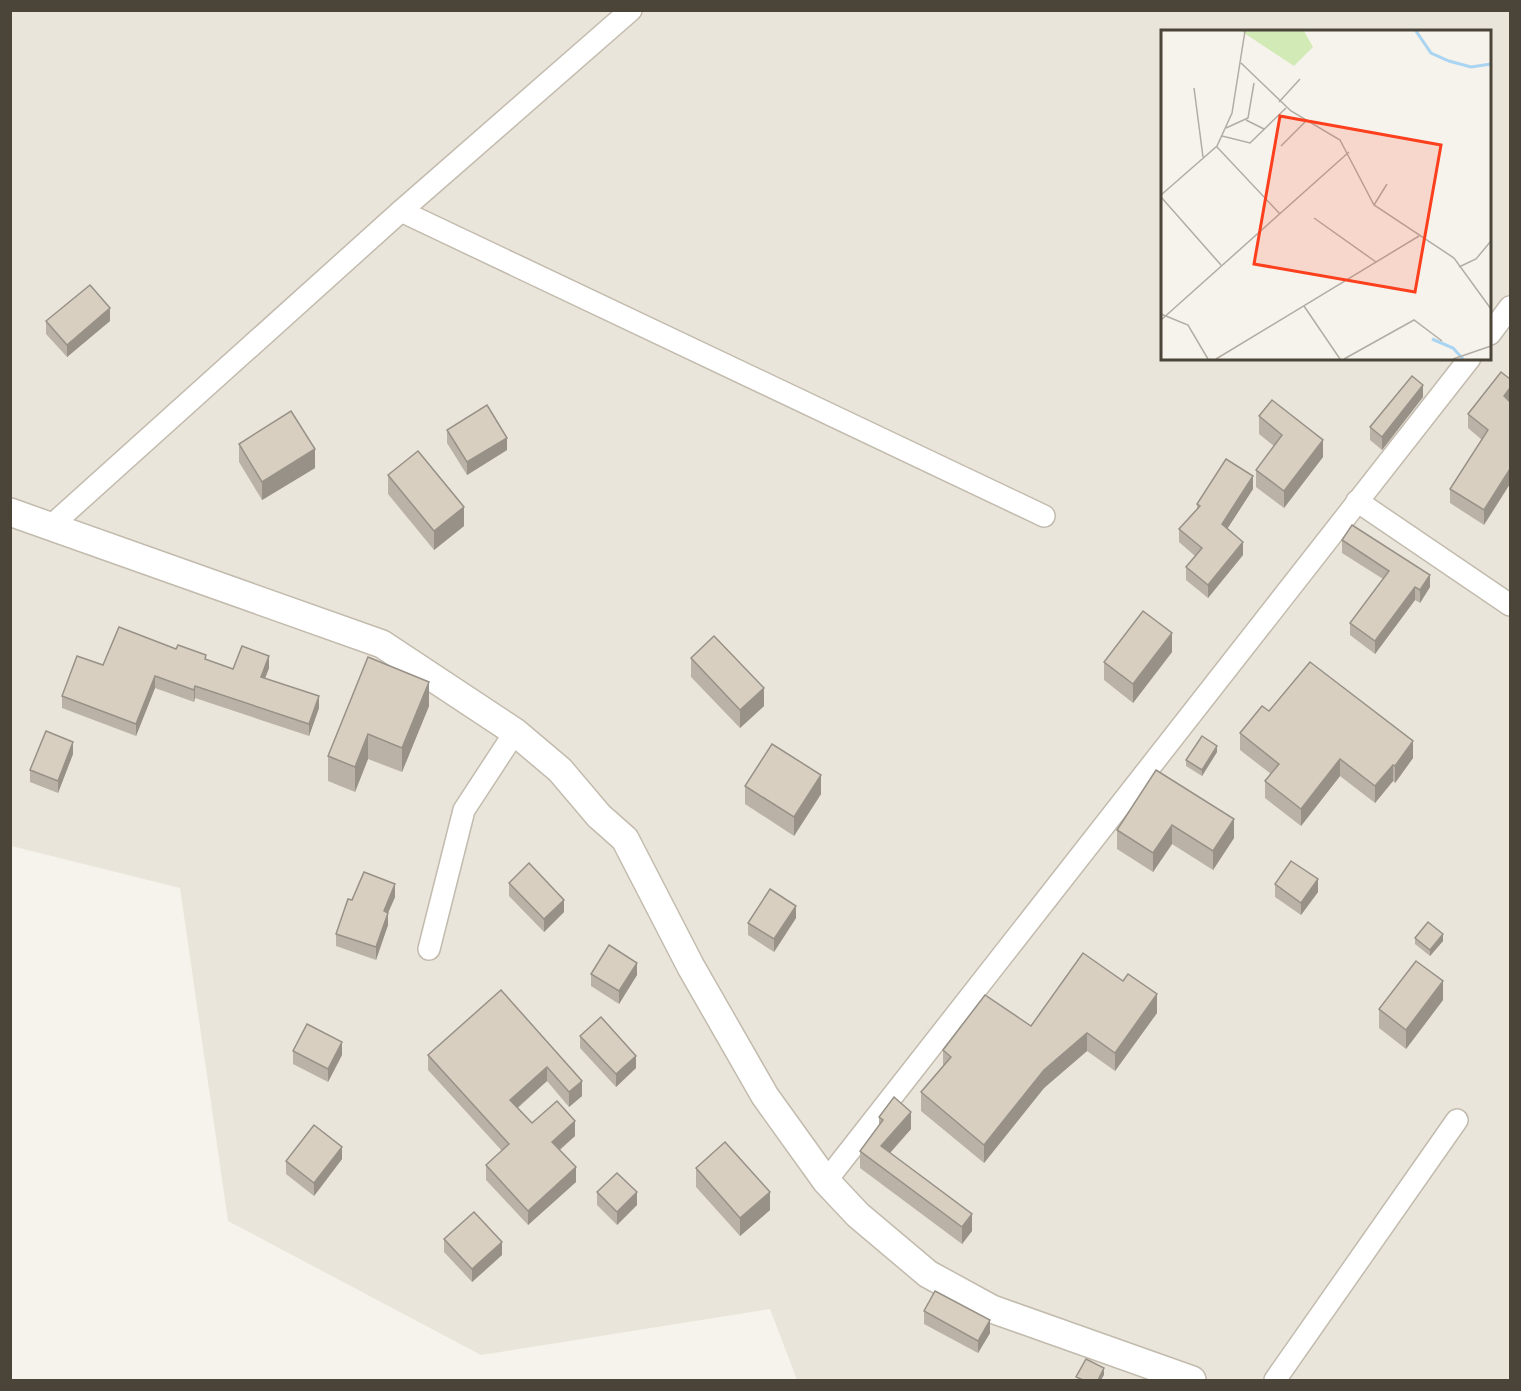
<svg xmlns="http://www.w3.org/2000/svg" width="1521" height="1391" viewBox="0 0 1521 1391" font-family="Helvetica,sans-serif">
  <rect width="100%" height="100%" fill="#f6f3ec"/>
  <path fill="#eae5da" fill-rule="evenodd" d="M11,11H1510V1380H797L770,1309L481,1355L228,1221L180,888L11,846ZM1162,32H1490V358H1162Z"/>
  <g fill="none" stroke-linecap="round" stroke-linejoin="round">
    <g stroke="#c2bbae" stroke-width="24">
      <g id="minor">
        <polyline points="401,211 1044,516"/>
        <polyline points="1490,334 1510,307"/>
        <polyline points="1357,501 1510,605"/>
        <polyline points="52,525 401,211 631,10"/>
        <polyline points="429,949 464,810 515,732"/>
        <polyline points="826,1181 1470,358"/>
        <polyline points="1275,1380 1457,1120"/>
      </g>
    </g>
    <g stroke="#c2bbae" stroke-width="30">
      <polyline id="tertiary" points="10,512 382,644 515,732 560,770 599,816 625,839 691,967 765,1096 826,1181 858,1215 928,1274 992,1309 1192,1380"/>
    </g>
    <use href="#minor" stroke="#fff" stroke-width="21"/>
    <use href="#tertiary" stroke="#fff" stroke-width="27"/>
  </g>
  <g fill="#bab2a6">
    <polygon points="46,321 110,321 67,357 46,334"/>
    <polygon points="1501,372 1484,525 1450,503 1450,489 1482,440 1468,428 1468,414"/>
    <polygon points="1423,397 1382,450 1370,440 1370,427"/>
    <polygon points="1259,416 1323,457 1284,508 1256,487 1256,470 1274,446 1259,434"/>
    <polygon points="447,430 507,450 467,475 447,443"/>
    <polygon points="239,444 315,468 262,500 239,462"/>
    <polygon points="388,475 464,526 434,550 388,494"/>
    <polygon points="1253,489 1227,529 1243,555 1208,598 1186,580 1186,567 1195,556 1179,542 1179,529 1197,509 1197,504"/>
    <polygon points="1342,540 1430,587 1420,603 1415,600 1375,654 1350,635 1350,623 1383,579 1342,553"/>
    <polygon points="176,649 233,669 269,668 265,678 319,708 309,736 195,698 194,702 155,688 136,736 62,708 62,696 103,665"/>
    <polygon points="1172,652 1133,703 1104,680 1104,662"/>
    <polygon points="368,657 429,706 402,772 368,759 355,792 328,781 328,756"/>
    <polygon points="691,658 764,706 740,728 691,677"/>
    <polygon points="1269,711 1413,758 1395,783 1393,781 1375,803 1340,776 1301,826 1265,798 1265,781 1271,774 1240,750 1240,733"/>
    <polygon points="1217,752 1202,776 1186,766 1186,760"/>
    <polygon points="73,754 58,793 30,782 30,770"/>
    <polygon points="1156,770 1234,838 1213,870 1172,844 1153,872 1117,849 1117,830"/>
    <polygon points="745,786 821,794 794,836 745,804"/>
    <polygon points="509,883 564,912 544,932 509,896"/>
    <polygon points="1275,884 1318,892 1301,915 1275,897"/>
    <polygon points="395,897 388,913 388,925 376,960 336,946 336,934"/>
    <polygon points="796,918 774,952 748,935 748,923"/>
    <polygon points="1415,938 1443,941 1430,956 1415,944"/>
    <polygon points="591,974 637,975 619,1004 591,986"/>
    <polygon points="501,990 582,1096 569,1107 547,1081 518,1108 532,1123 575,1136 560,1150 576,1182 528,1225 486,1180 486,1165 502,1151 428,1070 428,1055"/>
    <polygon points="1443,1000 1406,1049 1379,1028 1379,1009"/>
    <polygon points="1157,1013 1115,1071 1087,1051 1044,1088 984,1163 921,1111 921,1092 943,1067 943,1050"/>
    <polygon points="580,1036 636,1068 616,1087 580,1048"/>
    <polygon points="293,1051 342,1055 328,1082 293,1064"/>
    <polygon points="879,1117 911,1129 890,1153 972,1231 962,1244 860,1168 860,1151 879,1126"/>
    <polygon points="342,1159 314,1196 286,1174 286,1161"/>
    <polygon points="696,1168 770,1210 740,1236 696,1187"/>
    <polygon points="597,1192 637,1205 617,1225 597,1205"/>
    <polygon points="444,1239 502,1255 472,1282 444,1252"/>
    <polygon points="924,1311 990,1333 978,1353 924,1324"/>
  </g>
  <g fill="#979187">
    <polygon points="110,308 110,321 67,357 67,345"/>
    <polygon points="1423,385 1423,397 1382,450 1382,437"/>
    <polygon points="1510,388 1510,402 1504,396"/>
    <polygon points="507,438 507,450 467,475 467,462"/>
    <polygon points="1323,440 1323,457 1284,508 1284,491"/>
    <polygon points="315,449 315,468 262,500 262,482"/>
    <polygon points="1510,469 1510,484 1484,525 1484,510"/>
    <polygon points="1253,476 1253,489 1222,537 1222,524"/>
    <polygon points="464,507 464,526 434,550 434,531"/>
    <polygon points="1243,542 1243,555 1208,598 1208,585"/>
    <polygon points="1430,575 1430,587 1420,603 1420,590"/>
    <polygon points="1415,587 1415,600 1375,654 1375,641"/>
    <polygon points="1172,633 1172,652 1133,703 1133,684"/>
    <polygon points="269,656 269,668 261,689 261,677"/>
    <polygon points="155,676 155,688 136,736 136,724"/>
    <polygon points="429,682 429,706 402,772 402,748"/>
    <polygon points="195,686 195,698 194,702 194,690"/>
    <polygon points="764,688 764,706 740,728 740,710"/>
    <polygon points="319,696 319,708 309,736 309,724"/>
    <polygon points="368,734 368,759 355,792 355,767"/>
    <polygon points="1413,741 1413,758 1395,783 1395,766"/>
    <polygon points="73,742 73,754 58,793 58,781"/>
    <polygon points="1217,746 1217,752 1202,776 1202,770"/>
    <polygon points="1340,759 1340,776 1301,826 1301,809"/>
    <polygon points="1393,765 1393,781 1375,803 1375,786"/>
    <polygon points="821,775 821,794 794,836 794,817"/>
    <polygon points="1234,819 1234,838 1213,870 1213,851"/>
    <polygon points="1172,825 1172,844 1153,872 1153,853"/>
    <polygon points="1318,879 1318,892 1301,915 1301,903"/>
    <polygon points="395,884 395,897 388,913 388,925 376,960 376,947 384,911"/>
    <polygon points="564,900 564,912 544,932 544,919"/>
    <polygon points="796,906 796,918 774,952 774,939"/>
    <polygon points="1443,934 1443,941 1430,956 1430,950"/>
    <polygon points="637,963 637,975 619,1004 619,991"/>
    <polygon points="1443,981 1443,1000 1406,1049 1406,1030"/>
    <polygon points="1157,994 1157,1013 1115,1071 1115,1053"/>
    <polygon points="1087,1033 1087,1051 1044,1088 984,1163 984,1145 1044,1070"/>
    <polygon points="342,1042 342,1055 328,1082 328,1069"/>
    <polygon points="636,1056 636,1068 616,1087 616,1074"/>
    <polygon points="547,1067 547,1081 510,1114 510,1100"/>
    <polygon points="582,1081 582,1096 569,1107 569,1092"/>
    <polygon points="911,1112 911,1129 881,1163 881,1146"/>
    <polygon points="575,1121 575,1136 552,1156 552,1142"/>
    <polygon points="342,1147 342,1159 314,1196 314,1183"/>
    <polygon points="576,1167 576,1182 528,1225 528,1211"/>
    <polygon points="637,1192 637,1205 617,1225 617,1212"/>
    <polygon points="770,1192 770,1210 740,1236 740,1218"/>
    <polygon points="972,1214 972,1231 962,1244 962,1227"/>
    <polygon points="502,1242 502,1255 472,1282 472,1269"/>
    <polygon points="990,1320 990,1333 978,1353 978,1341"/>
    <polygon points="1104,1368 1104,1375 1101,1380 1098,1380"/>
  </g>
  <g fill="#d8cfc1" stroke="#979187" stroke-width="1.5">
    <polygon points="90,285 110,308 67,345 46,321"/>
    <polygon points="1501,372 1510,379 1510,388 1504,396 1510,402 1510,469 1484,510 1450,489 1488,430 1468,414"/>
    <polygon points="1412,376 1423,385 1382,437 1370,427"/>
    <polygon points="1272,400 1323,440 1284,491 1256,470 1282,435 1259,416"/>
    <polygon points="487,405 507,438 467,462 447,430"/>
    <polygon points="291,411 315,449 262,482 239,444"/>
    <polygon points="418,451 464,507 434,531 388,475"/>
    <polygon points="1226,459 1253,476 1222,524 1243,542 1208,585 1186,567 1202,548 1179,529 1200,506 1197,504"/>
    <polygon points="1352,525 1430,575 1420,590 1415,587 1375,641 1350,623 1389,571 1342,540"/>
    <polygon points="1143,611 1172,633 1133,684 1104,662"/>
    <polygon points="119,627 176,649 178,645 206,655 205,659 233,669 242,646 269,656 261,677 319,696 309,724 195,686 194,690 155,676 136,724 62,696 77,656 103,665"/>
    <polygon points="714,636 764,688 740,710 691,658"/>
    <polygon points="368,657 429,682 402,748 368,734 355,767 328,756"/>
    <polygon points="1310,662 1413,741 1395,766 1393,765 1375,786 1340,759 1301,809 1265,781 1279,764 1240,733 1262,706 1269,711"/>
    <polygon points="46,731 73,742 58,781 30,770"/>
    <polygon points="1202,736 1217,746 1202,770 1186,760"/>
    <polygon points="772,744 821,775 794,817 745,786"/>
    <polygon points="1156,770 1234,819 1213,851 1172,825 1153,853 1117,830"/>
    <polygon points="1291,861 1318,879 1301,903 1275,884"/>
    <polygon points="529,863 564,900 544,919 509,883"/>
    <polygon points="364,872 395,884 384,911 388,913 376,947 336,934 348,899 352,900"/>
    <polygon points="770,889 796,906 774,939 748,923"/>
    <polygon points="1428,922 1443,934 1430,950 1415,938"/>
    <polygon points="609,945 637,963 619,991 591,974"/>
    <polygon points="1083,953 1123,981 1128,974 1157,994 1115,1053 1087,1033 1044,1070 984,1145 921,1092 951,1057 943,1050 985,995 1031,1026"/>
    <polygon points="1416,961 1443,981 1406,1030 1379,1009"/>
    <polygon points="501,990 582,1081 569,1092 547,1067 510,1100 532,1123 557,1101 575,1121 552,1142 576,1167 528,1211 486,1165 509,1144 428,1055"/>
    <polygon points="601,1017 636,1056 616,1074 580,1036"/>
    <polygon points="307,1024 342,1042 328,1069 293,1051"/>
    <polygon points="894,1097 911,1112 881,1146 972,1214 962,1227 860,1151 883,1120 879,1117"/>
    <polygon points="314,1125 342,1147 314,1183 286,1161"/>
    <polygon points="725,1142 770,1192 740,1218 696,1168"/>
    <polygon points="617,1173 637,1192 617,1212 597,1192"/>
    <polygon points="474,1212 502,1242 472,1269 444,1239"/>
    <polygon points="935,1291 990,1320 978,1341 924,1311"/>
    <polygon points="1086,1359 1104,1368 1098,1380 1083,1380 1076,1377"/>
  </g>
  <g transform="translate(1161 30)">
    <rect width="330" height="330" fill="#f6f3ec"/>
    <path d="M80,1H143L152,17L133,36Z" fill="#d2eab5"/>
    <path fill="none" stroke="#a9d4f2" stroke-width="3" d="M255,1L270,23L288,31L310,37L330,34M271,309L292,318L302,329"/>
    <path fill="none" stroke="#b2ada4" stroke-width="1.5" d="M80,33L130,81L179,110L213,175L293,228L330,279M33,58L42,127M118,72L139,49M85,90L103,99M65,98L87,88L93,53M61,106L89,113L125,78M120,116L146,90M56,117L119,184M0,165L56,116L71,83L84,1M0,167L60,235M213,175L226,154M153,188L215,232M298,237L315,229L330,211M143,276L179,329M0,284L27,295L47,329M0,290L188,122M55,329L258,206M183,329L253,290L281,311M292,329L330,316"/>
    <path fill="#fc3f1d" fill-opacity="0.15" stroke="#fc3f1d" stroke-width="3" d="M119,86L280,115L254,262L93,234Z"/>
    <rect width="330" height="330" fill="none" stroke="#4b4439" stroke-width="3"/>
  </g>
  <rect width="1521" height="1391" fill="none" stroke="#4b4439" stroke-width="24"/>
</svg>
